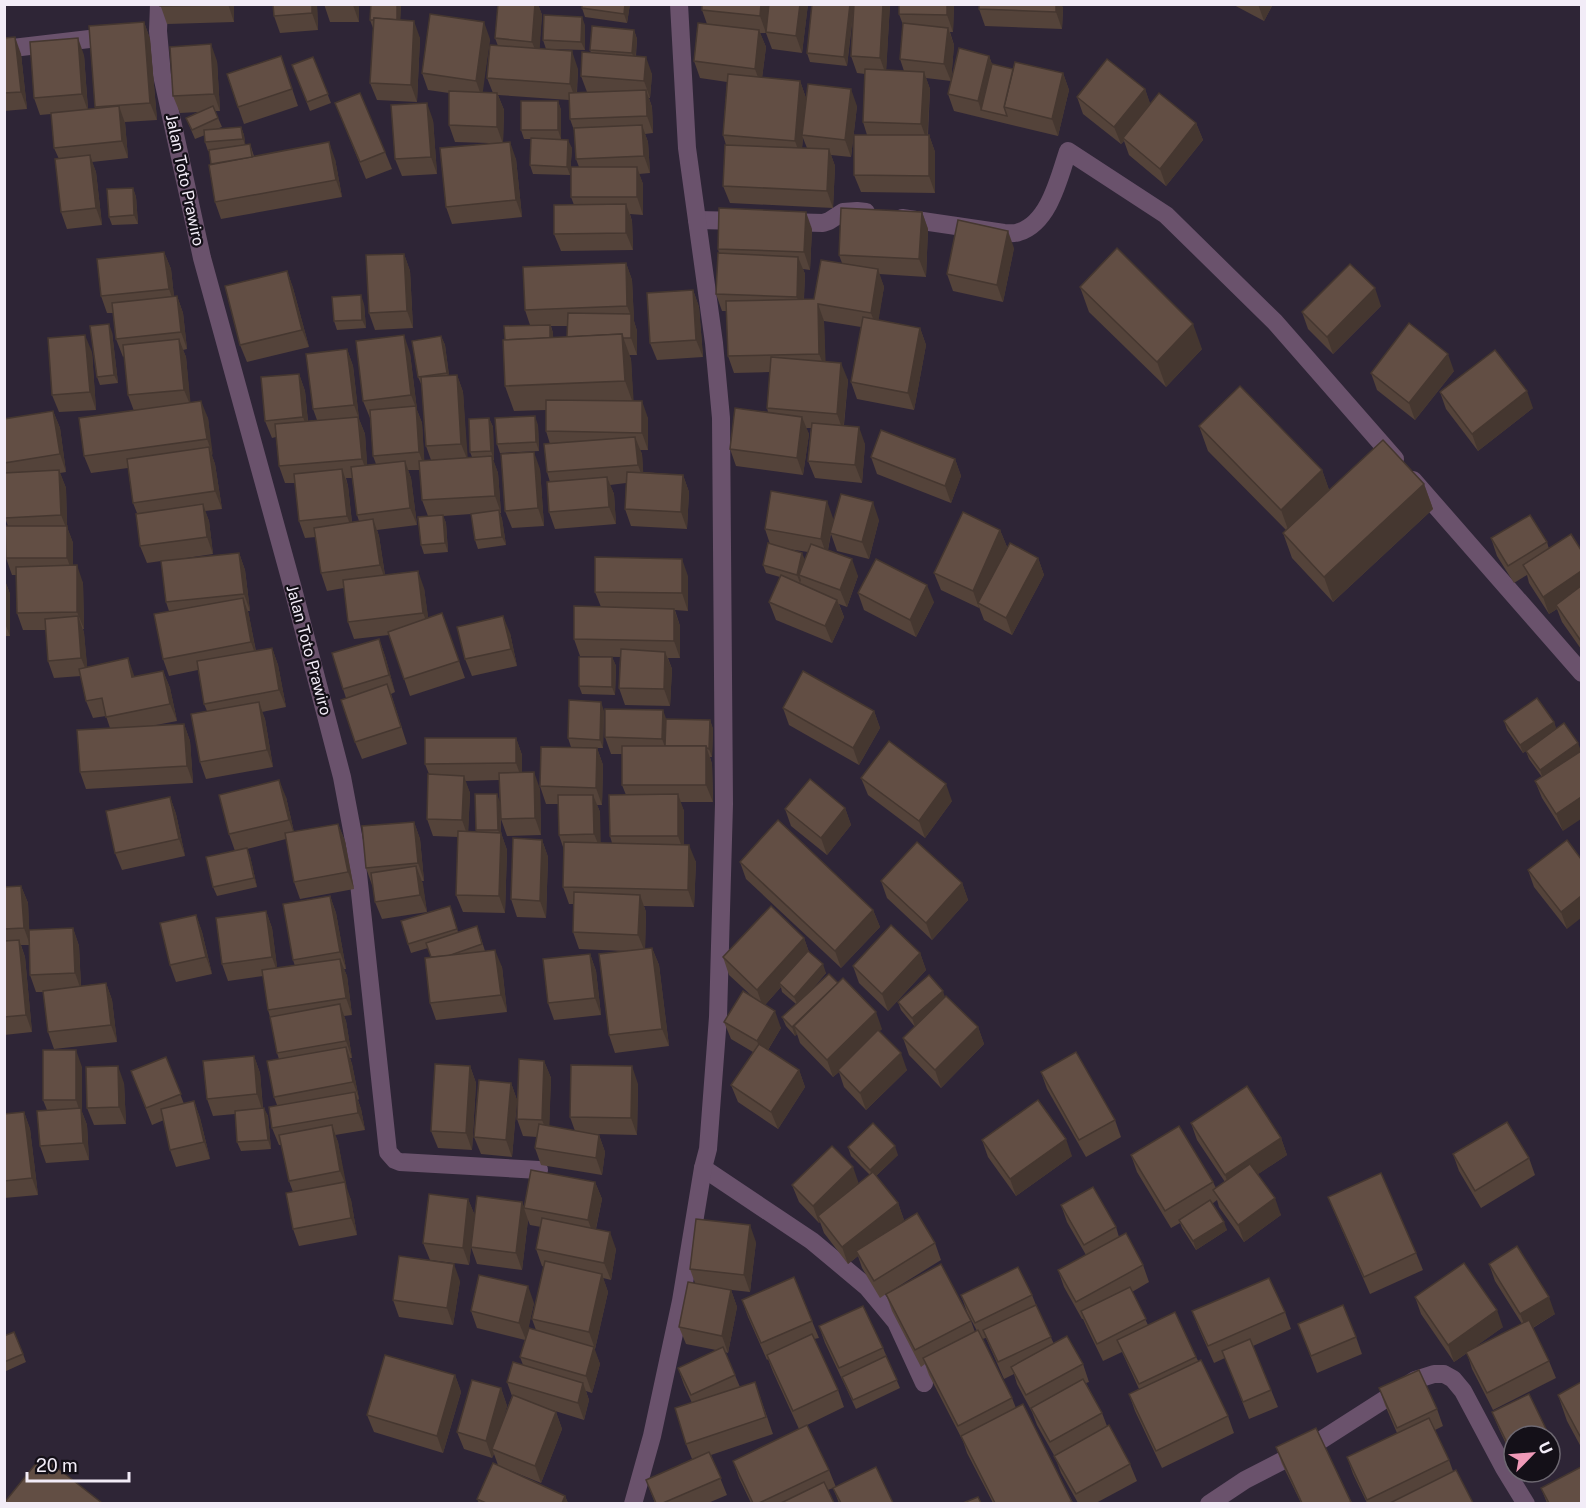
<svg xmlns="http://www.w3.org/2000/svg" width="1586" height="1508" viewBox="0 0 1586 1508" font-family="'Public Sans',sans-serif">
  <rect width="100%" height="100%" fill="#2e2536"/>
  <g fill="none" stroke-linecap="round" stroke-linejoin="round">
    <g stroke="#6a526c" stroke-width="18">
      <polyline points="159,4 158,31 162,75 202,258 293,589 342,777 355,846 388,1152 395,1160 400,1162 539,1170"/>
      <polyline points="4,49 115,36"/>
      <path d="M902,218L1004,233C1009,233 1015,234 1019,232C1049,223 1059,178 1068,151L1166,215L1275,322L1395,459"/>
      <polyline points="697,220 743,221"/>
      <polyline points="785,222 823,223 829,221 843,212 857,211 866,212"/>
      <polyline points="1413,480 1582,673"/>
      <polyline points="703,1168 812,1241 867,1287 896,1322 924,1383"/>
      <polyline points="633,1504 652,1436 681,1301 703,1168 708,1149 718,1017 724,804 721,418 714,343 687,148 679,4"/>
      <polyline points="1209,1504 1245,1480 1315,1444 1415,1380 1434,1374 1444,1374 1453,1379 1463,1391 1504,1468 1526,1504"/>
    </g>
  </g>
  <g fill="#54433a" fill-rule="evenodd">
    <polygon points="160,4 234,4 234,22 167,24"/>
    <polygon points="317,4 318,30 280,33 274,16"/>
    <polygon points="324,4 359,4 359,22 330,22"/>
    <polygon points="371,4 401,4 400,20 420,38 417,102 377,100 370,83 373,28 370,20"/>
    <polygon points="498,4 538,4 542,15 539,49 578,69 577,93 587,92 581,76 591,53 590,50 634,30 637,39 636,56 652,74 650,98 649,98 652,107 653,133 645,134 648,142 650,173 639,174 643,184 643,215 630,214 632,221 633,250 561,251 554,234 574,205 571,197 579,167 576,159 575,133 570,119 569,100 498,95 504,110 503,142 516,159 522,217 452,224 446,207 489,143 455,142 449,125 449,93 428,90 422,73 490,39 482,92 493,93 487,78 498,46 495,38"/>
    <polygon points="582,4 630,4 627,23 585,17 582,8"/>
    <path d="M702,4H808L802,53L772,49L766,33H760L766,47L762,78L800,81L806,98L857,106L851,157L831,155L835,166L833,208L730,203L723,186L726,145L723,135L727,82L700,78L694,61L707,24L702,10ZM803,138L807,148H802Z"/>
    <polygon points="812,4 890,4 886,70 904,71 900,59 903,25 899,14 954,4 953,32 950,32 954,45 951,81 926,78 930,89 928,135 929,135 935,152 935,193 861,192 854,175 867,135 863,122 865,74 857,73 851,56 853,15 847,66 810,62 807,53"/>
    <polygon points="979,4 1061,4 1063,8 1062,29 985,26 979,9"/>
    <polygon points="1232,4 1273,4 1264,21"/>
    <polygon points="144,22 150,39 157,120 125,122 128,158 92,162 96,172 102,225 67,229 61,212 59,159 54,148 51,114 40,115 34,98 84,55 88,109 95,109 95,107"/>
    <polygon points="585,25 585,50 546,49 543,40"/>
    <polygon points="4,38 21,54 27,109 4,111"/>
    <polygon points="281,56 298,106 244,124 238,107"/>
    <polygon points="989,56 992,64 1013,69 1063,73 1069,90 1058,136 954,111 948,94"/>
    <polygon points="313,57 331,103 310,111 292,65"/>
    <polygon points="217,61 220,111 215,111 222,127 216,129 241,127 244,135 245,145 250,144 254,156 335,159 342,197 221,219 215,202 210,151 208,151 205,142 205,135 195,139 186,118 198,112 180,113 173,96"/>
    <polygon points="1145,89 1150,104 1196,123 1203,140 1166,186 1129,155 1124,141 1121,144 1083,114 1077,97"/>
    <polygon points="558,101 561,110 561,139 572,148 570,175 533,174 530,165 531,139 524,139 521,130"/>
    <polygon points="335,103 385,152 392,169 366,179"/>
    <polygon points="433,120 437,174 402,176 395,159"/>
    <polygon points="133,188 136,197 138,224 112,225 109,217"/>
    <polygon points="922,212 928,229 926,277 879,274 884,287 878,320 920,328 926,345 914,410 857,399 851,382 861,327 824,321 825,361 848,380 844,425 865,444 862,483 815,478 808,461 811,428 806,428 809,434 803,475 736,466 730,449 768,412 767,408 770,372 734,373 728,356 727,311 722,311 716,294 719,253 718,249 812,229 810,270 803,269 805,274 804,299 814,299 842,263 839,255"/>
    <polygon points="1014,248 1003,302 953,291 947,274"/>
    <polygon points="164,252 171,269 174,297 177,296 183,313 187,349 183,350 186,357 190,403 208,418 212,456 215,464 222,509 205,511 209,521 213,554 166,561 239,553 245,570 250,611 248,611 256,651 272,648 278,665 286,707 262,712 265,719 273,767 206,779 200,762 207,711 204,704 198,670 169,676 163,659 169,611 166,602 161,561 147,563 140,546 137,513 133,503 128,468 91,473 84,456 134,411 128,395 124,356 123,357 116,339 113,313 107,313 101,296"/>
    <polygon points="404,254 410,271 413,328 375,330 369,313"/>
    <path d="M626,263L632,280L634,321L637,331V355H629L631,359L633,401L648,418V450H640L642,454L643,472L683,475L689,492L687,529L631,526L625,509L626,483L610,485L614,494L616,524L555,529L549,512L550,482L547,472L550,444L546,431V410L514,411L505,386L530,325L525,310ZM551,326H567V337H553V333Z"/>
    <polygon points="287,271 293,288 309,347 247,362 240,345"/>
    <polygon points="1080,287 1202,349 1166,387 1089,312"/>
    <polygon points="693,290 699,307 703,357 657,360 650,343"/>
    <polygon points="364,304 366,328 337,330 334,321"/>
    <polygon points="1381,306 1333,354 1308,329 1302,312"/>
    <polygon points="112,332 118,383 100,385 97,377"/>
    <path d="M441,336L445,345L449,376L457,375L463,392L467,458L472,457L470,452L489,418L493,427L494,460H493L498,473L501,513H500L502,519L506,545L478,549L475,540L471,514L443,516L446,523L448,552L424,554L421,545L428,516L422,500L420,470H408L411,478L417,525L377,530L379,536L385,575L424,588L428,618L442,613L465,678L410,696L389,635L354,639L348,622L344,588L327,591L321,573L316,537L305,538L299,521L295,483H285L279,466L276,437L272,438L265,421L299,374L305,391L308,421L317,420L313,409L347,349L353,366L359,419L365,434L367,465L376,464L373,456L370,418L363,401L410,353L417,410L422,423L424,460H431L426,446L422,386L418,377ZM346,478H352L357,515L359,521L352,522L348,486Z"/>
    <polygon points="92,352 96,410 59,412 52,395"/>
    <polygon points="1454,371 1415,420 1377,390 1371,373"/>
    <polygon points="1440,392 1533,408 1478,451 1446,409"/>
    <polygon points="53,411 60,428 66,472 60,473 66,488 67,527 73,543 73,566 83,583 84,629 83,629 84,633 87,667 135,677 163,671 170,688 177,721 156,725 184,724 190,741 193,783 86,789 80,772 110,728 106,716 93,718 86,701 81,676 54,678 48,661 46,630 23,630 17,613 16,575 12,575 6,558 8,526 5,518 4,504 4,419"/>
    <polygon points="538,425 539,451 500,453 497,444"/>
    <polygon points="1199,426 1322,470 1329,490 1424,484 1433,509 1333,602 1292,558 1283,533 1286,530 1208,451"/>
    <polygon points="871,457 955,459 961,476 951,503 877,474"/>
    <polygon points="540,469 544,526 512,528 505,511"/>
    <path d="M833,518L832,528L879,520L869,559L837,551L831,534L828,550L858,576L847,607L839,604L844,617L832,643L776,620L769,602L780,577L766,573L763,565L770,544L765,529ZM788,549L808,552L805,560Z"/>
    <polygon points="1000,530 1007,547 1001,559 1038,558 1044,575 1012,635 984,620 979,607 979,608 941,590 934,573"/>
    <polygon points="1491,538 1547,542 1549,549 1581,550 1581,649 1562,622 1557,609 1549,614 1529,583 1527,575 1514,583 1497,556"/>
    <polygon points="688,576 688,611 675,610 680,626 680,658 668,658 672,669 670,706 625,705 619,688 620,657 580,656 574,639 601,607 595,592"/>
    <polygon points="4,578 10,594 10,636 4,636"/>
    <polygon points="858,593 934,602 916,637 864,610"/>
    <polygon points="510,633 517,666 472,676 465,659"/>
    <polygon points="379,639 385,656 395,692 391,694 407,744 362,759 355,742 346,698 343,689"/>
    <polygon points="612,657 616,666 615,695 582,694 579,686"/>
    <polygon points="783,708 874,711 880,728 859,765 789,725"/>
    <polygon points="604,711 603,748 597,748 603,765 602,805 597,805 600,812 600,843 612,843 610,836 626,795 622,785 622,754 611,754 605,737 666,719 710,720 713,729 712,757 710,757 712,764 713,802 680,802 684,811 684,845 696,862 694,907 644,906 646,912 645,949 652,948 659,965 669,1046 615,1053 609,1035 624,951 579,949 573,932 574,904 569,904 563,887 563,847 559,835 558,804 546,804 540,786 593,748 571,747 568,738"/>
    <polygon points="1504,721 1554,722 1556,729 1563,831 1542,798 1535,781 1542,777 1529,759 1526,751 1523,753 1507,730"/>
    <path d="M516,738L522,755V772L540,789L541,835L507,836L501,819V833L507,850L505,913L463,912L456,895L458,837L433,836L427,819L429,774L425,764ZM499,780L500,801L476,830L477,832H468L470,793L465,781Z"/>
    <polygon points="861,778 952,801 925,838 868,795"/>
    <polygon points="170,797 176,814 185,856 122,870 115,853"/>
    <polygon points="286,797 294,832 338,824 345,841 354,889 300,899 294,882 286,839 247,849 250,856 257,887 217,896 213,887 235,851 229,834"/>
    <polygon points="845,808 851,825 827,855 791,826 785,809"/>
    <polygon points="414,822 420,839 424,881 422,881 427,912 382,919 375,902 373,885 372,885 366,868"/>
    <polygon points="542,840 548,857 546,918 517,917 511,899"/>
    <polygon points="1567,840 1567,929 1534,887 1528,870"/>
    <polygon points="740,862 873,910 880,927 841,968 746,879"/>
    <polygon points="881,881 962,883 968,900 932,940 887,898"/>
    <polygon points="21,886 28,903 29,930 73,928 79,946 81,986 106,983 112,1000 117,1042 54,1049 48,1032 43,992 36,992 30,975 29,945 21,945 25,957 32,1032 4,1035 4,887"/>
    <polygon points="330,896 336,913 346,969 344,969 347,976 352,1015 344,1016 346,1021 352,1058 350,1058 352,1064 359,1099 358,1100 361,1109 365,1130 335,1135 338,1142 346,1188 351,1200 357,1235 299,1246 293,1229 293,1192 289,1181 281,1145 279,1145 272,1128 277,1105 274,1097 279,1059 277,1053 270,1017 268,1010 263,976 228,981 222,964 266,911 272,928 277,968 295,966 293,960"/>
    <polygon points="453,914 458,932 477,926 485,951 502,967 507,1012 436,1020 430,1003 431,957 428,948 411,953 408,944"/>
    <polygon points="196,915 202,932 212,974 176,982 170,965"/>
    <polygon points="804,938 809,952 826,973 812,989 882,1029 879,1031 907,1070 866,1110 844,1087 839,1072 833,1077 800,1043 797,1034 795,1036 786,1026 782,1017 796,1004 782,992 781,987 765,1005 781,1028 768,1050 799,1070 805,1087 778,1129 738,1102 731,1085 753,1052 731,1039 724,1022 754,998 729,975 723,957"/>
    <polygon points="920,953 926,970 888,1011 859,983 853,966"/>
    <polygon points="590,954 596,971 601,1015 554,1020 548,1003"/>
    <polygon points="945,997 978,1027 984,1044 941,1088 909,1055 903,1038 915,1027 901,1010 898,1002"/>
    <polygon points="254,1056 260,1073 263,1108 268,1116 271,1149 241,1151 237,1142 235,1114 213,1116 207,1099"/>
    <polygon points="166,1057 184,1104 194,1101 200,1118 210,1159 176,1167 170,1150 164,1120 152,1125 131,1071"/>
    <polygon points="544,1061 551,1078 549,1126 575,1131 570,1117 638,1084 637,1135 595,1134 599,1135 605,1152 602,1175 541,1165 535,1148 537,1137 523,1136 517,1119"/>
    <polygon points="470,1066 476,1083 472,1150 438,1148 431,1131"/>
    <polygon points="82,1067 82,1112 87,1125 89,1160 46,1163 40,1146 47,1110 43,1100"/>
    <polygon points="1041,1072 1115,1120 1121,1137 1086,1157 1047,1089"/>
    <polygon points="124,1083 126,1124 94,1125 87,1108"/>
    <polygon points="511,1083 517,1100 512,1157 481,1154 474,1137"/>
    <polygon points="24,1112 30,1129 38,1195 4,1198 4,1114"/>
    <polygon points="1191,1123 1281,1138 1287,1155 1258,1174 1281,1215 1244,1242 1219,1207 1217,1200 1212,1204 1227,1230 1196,1250 1182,1228 1180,1223 1171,1228 1137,1172 1131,1155 1213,1182 1216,1188 1225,1182 1197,1140"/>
    <polygon points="982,1140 1072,1156 1016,1196 988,1157"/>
    <polygon points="848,1147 898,1155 876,1176 898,1203 904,1220 896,1226 935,1243 941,1260 891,1291 971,1321 975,1332 977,1331 967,1312 961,1295 1032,1295 1036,1305 1054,1344 1083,1364 1089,1382 1086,1383 1102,1413 1107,1426 1130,1464 1137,1481 1096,1503 1078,1503 1061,1473 1055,1457 1037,1425 1032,1412 1017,1384 1014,1374 1004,1379 986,1338 982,1339 1012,1398 1016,1408 1023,1404 1073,1503 993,1503 967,1453 963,1441 929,1375 925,1364 921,1367 892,1311 886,1294 880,1298 862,1268 858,1256 848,1264 824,1233 820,1222 819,1223 799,1202 792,1185 859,1184 870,1175 851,1156"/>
    <polygon points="1453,1154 1529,1158 1535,1175 1481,1208 1459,1171"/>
    <polygon points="595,1182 602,1199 596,1229 616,1249 611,1280 603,1278 608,1292 595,1349 594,1349 600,1364 592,1393 586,1391 589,1400 584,1420 552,1410 556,1412 562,1429 541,1483 509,1470 565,1496 568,1503 479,1503 477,1499 498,1465 494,1454 492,1458 464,1449 457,1432 501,1388 507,1406 502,1421 512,1396 507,1382 523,1365 520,1357 525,1340 477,1328 471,1311 534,1303 527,1333 536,1330 532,1319 544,1267 542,1266 536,1249 541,1227 530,1225 528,1220 522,1270 477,1264 471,1247 469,1265 430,1260 423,1243 468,1199 475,1216 522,1202 524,1207"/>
    <polygon points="1328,1197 1416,1253 1423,1270 1370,1294 1335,1214"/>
    <polygon points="1061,1205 1116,1227 1119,1237 1143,1265 1149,1282 1132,1292 1148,1325 1196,1357 1228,1416 1234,1433 1162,1468 1135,1411 1129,1394 1139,1389 1122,1352 1103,1361 1087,1328 1083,1319 1082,1319 1064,1287 1058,1270 1086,1255 1067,1222"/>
    <polygon points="756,1242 750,1292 723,1289 731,1290 737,1307 728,1353 725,1352 740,1387 755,1382 773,1434 711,1455 727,1495 708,1503 655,1503 646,1480 692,1459 686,1444 692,1403 684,1385 678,1368 716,1350 686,1344 679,1327 695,1283 690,1269"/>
    <polygon points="1489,1264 1555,1314 1533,1328 1549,1361 1556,1378 1493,1410 1472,1369 1467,1353 1454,1362 1421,1314 1415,1297 1503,1327 1473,1348 1522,1324 1495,1281"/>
    <polygon points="460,1281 453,1325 399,1317 393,1300"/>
    <polygon points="742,1300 812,1321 819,1338 814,1339 838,1390 844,1407 799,1429 773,1372 768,1359 767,1360 748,1317"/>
    <polygon points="1192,1311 1285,1312 1291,1329 1253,1346 1278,1407 1249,1419 1225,1358 1214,1363 1199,1329"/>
    <polygon points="1298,1324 1356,1337 1362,1354 1317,1373"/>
    <polygon points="819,1326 883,1348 900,1388 856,1409 825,1343"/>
    <polygon points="4,1336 23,1354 26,1362 4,1372"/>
    <polygon points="455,1375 461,1392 443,1453 374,1432 367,1415"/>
    <polygon points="1581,1382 1581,1447 1567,1421 1558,1395"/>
    <polygon points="1379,1388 1437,1409 1443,1426 1435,1430 1449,1460 1453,1471 1473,1503 1367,1503 1353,1474 1347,1457 1397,1433 1385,1405"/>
    <polygon points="1529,1394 1549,1436 1514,1436 1514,1461 1499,1429 1492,1412"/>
    <polygon points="1316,1428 1352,1503 1301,1503 1282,1464 1276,1447"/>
    <polygon points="1550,1438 1555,1452 1550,1455"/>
    <polygon points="733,1461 829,1470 836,1487 893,1503 839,1503 833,1488 828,1490 834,1503 751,1503 739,1478"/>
    <polygon points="1541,1488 1581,1503 1547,1503"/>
  </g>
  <g fill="#453730">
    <polygon points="228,4 234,4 234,22"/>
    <polygon points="312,4 317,4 318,30 312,13"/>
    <polygon points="353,4 359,4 359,22 353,5"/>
    <polygon points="397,4 401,4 400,30 397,21"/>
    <polygon points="535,4 538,4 542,15 539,59 532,42"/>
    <polygon points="625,4 630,4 627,23 624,14"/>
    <polygon points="761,4 769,4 766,33 760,16"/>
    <polygon points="800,4 808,4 802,53 796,36"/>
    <polygon points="850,4 854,4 847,66 844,57"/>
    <polygon points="883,4 890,4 886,75 880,58"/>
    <polygon points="947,4 954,4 953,32 947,15"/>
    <polygon points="1056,4 1061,4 1063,8 1062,29 1056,12"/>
    <polygon points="1258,4 1273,4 1264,21"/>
    <polygon points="582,17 585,25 585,50 581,42"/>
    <polygon points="414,21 420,38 417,102 411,85"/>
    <polygon points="144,22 150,39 157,120 150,103"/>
    <polygon points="484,22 490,39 482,98 476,81"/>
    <polygon points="948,28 954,45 951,81 944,64"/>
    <polygon points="634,30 637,39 635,62 632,53"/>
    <polygon points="759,30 766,47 761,86 755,69"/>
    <polygon points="15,37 21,54 27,109 21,92"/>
    <polygon points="78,38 84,55 88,111 82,94"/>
    <polygon points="211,44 217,61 220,111 214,94"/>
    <polygon points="572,51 578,69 576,101 570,84"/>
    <polygon points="989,56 995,73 981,110 978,101"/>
    <polygon points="646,57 652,74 650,98 644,81"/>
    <polygon points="924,72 930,89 927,141 921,124"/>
    <polygon points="1063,73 1069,90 1058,136 1052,119"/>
    <polygon points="800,81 806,98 802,135 803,138 801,158 795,141"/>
    <polygon points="851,89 857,106 851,157 845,140"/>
    <polygon points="1145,89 1151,106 1123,138 1124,141 1121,144 1114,127"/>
    <polygon points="646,90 652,107 653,133 647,116"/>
    <polygon points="497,93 504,110 503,144 497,127"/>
    <polygon points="558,101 561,110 561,139 558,130"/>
    <polygon points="427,103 433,120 437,174 431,157"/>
    <polygon points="119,106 125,123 128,158 122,141"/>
    <polygon points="1196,123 1203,140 1166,186 1160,169"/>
    <polygon points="642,125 648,142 650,173 644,156"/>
    <polygon points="241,127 244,135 246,148 243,139"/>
    <polygon points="929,135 935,152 935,193 929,176"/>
    <polygon points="568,140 572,148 570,175 567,167"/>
    <polygon points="329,142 335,159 342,197 336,180"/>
    <polygon points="510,142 516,159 522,217 516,200"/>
    <polygon points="829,149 835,166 833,208 827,191"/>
    <polygon points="90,155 96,172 102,225 96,208"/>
    <polygon points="637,167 643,184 643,215 637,197"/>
    <polygon points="133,188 136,197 138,224 134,215"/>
    <polygon points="626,204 632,221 633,250 626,233"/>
    <polygon points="806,212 812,229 810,270 804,252"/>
    <polygon points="922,212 928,229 926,277 919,259"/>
    <polygon points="1008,231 1014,248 1003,302 997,285"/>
    <polygon points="164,252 171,269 175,306 169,289"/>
    <polygon points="404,254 410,271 413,328 407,311"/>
    <polygon points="798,257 805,274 803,314 797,297"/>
    <polygon points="626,263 632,280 634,321 637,331 637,355 631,338 631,316 627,306"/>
    <polygon points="878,269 884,287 877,330 871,313"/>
    <polygon points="287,271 293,288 309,347 302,330"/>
    <polygon points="1375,288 1381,306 1333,354 1327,337"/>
    <polygon points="693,290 699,307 703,357 696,340"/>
    <polygon points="361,295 364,304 366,328 362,320"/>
    <polygon points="177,296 183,313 187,349 181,332"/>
    <polygon points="818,304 824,321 826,371 819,354"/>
    <polygon points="109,324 112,332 118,383 114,375"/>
    <polygon points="1193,324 1202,349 1166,387 1157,362"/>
    <polygon points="550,325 553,333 554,357 551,348"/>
    <polygon points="920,328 926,345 914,410 908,393"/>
    <polygon points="622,334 631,359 634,406 625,381"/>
    <polygon points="85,335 92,352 96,410 90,392"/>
    <polygon points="404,335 410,353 417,410 422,423 425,469 419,452 416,408 411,395"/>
    <polygon points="441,336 445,345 450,382 447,373"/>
    <polygon points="179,339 186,357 191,407 184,390"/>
    <polygon points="347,349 353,366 359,419 365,434 368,476 362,459 359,419 354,405"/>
    <polygon points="1448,354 1454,371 1415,420 1409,403"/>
    <polygon points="841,363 848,380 843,431 837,414"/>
    <polygon points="299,374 305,391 309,434 303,417"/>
    <polygon points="457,375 463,392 468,461 461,444"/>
    <polygon points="1527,391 1533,408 1478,451 1472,434"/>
    <polygon points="201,401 208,418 213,456 207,439"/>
    <polygon points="642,401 648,418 648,450 642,433"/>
    <polygon points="53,411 60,428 66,472 60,454"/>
    <polygon points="535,416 538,425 539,451 536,442"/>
    <polygon points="802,417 809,434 803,475 797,458"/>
    <polygon points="489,418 493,427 494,460 491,451"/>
    <polygon points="859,427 865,444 862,483 855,465"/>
    <polygon points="635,437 642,454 644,482 638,465"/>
    <polygon points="209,447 215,464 222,509 215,491"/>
    <polygon points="534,452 540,469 544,526 538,508"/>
    <polygon points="492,456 498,473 501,513 495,496"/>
    <polygon points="955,459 961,476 951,503 945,486"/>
    <polygon points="405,461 411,478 417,525 410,508"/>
    <polygon points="342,469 348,486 353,533 347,516"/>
    <polygon points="59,470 66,488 67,527 73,543 73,575 67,558 67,530 61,515"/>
    <polygon points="1322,470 1331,495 1290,535 1281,510"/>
    <polygon points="683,475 689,492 687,529 681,512"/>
    <polygon points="607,477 614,494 616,524 609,507"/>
    <polygon points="1424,484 1433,509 1333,602 1324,577"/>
    <polygon points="827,501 833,518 827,556 821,539"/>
    <polygon points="873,502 879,520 869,559 862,542"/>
    <polygon points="203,504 209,521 213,554 207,537"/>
    <polygon points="499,510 502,519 506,545 502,537"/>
    <polygon points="443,515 446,523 448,552 445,543"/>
    <polygon points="373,519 379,536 386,582 380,565"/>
    <polygon points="1000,530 1007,547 980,604 978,603 979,608 973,591"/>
    <polygon points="239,553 245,570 250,611 244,594"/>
    <polygon points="802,553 806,562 799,575 801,580 800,583 797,575"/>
    <polygon points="1038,558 1044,575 1012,635 1006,618"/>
    <polygon points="682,559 688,576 688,611 682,593"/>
    <polygon points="852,559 858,576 847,607 840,590"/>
    <polygon points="77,565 83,583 84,629 77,612"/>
    <polygon points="418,571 424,588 430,630 423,613"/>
    <polygon points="1581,571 1581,592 1556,605 1557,609 1549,614 1543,597"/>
    <polygon points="4,578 10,594 10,636 4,621"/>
    <polygon points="927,585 934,602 916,637 910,620"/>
    <polygon points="243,598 249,615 257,659 251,642"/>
    <polygon points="837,600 844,617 832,643 825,626"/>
    <polygon points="674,609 680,626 680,658 674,641"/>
    <polygon points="78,616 84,633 88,675 81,658"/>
    <polygon points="503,616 510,633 517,666 511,649"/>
    <polygon points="379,639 385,656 395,692 389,675"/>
    <polygon points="272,648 278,665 286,707 279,690"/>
    <polygon points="665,652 672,669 670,706 664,689"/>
    <polygon points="612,657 616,666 615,695 612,687"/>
    <polygon points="128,658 134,675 138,694 132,677"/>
    <polygon points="163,671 170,688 177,721 170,704"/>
    <polygon points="259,702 265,719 273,767 267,750"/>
    <polygon points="601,702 604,711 603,748 600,740"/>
    <polygon points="663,710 669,727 665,747 662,739"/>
    <polygon points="874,711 880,728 859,765 853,748"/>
    <polygon points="710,720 713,729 712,757 709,749"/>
    <polygon points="1554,722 1557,730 1523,753 1520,745"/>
    <polygon points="184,724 190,741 193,783 187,766"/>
    <polygon points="516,738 522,755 522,780 516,763"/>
    <polygon points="1578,743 1581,751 1543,779 1540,770"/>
    <polygon points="706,746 712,764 713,802 706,785"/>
    <polygon points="597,748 603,765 602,805 596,788"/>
    <polygon points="534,772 540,789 541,835 535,818"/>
    <polygon points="464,776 470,793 468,837 462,820"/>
    <polygon points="279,780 286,797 295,837 289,820"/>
    <polygon points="946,784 952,801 925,838 919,821"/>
    <polygon points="497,794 500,802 501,833 507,850 505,913 499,896 501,837 498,830"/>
    <polygon points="678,794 684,811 684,853 678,836"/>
    <polygon points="593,795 600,812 601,851 594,834"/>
    <polygon points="170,797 176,814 185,856 179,839"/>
    <polygon points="1581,797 1581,819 1563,831 1556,814"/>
    <polygon points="845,808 851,825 827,855 821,838"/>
    <polygon points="414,822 420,839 424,881 418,863"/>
    <polygon points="338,824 345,841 354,889 348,872"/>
    <polygon points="542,840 548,857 546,918 540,901"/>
    <polygon points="689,845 696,862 694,907 688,890"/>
    <polygon points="247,848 250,856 257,887 254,878"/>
    <polygon points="416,866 423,884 427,912 420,895"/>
    <polygon points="962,883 968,900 932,940 926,923"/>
    <polygon points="21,886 28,903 30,945 24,928"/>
    <polygon points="640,895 646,912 645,952 638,935"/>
    <polygon points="330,896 336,913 346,969 340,952"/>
    <polygon points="1581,896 1581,918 1567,929 1561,912"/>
    <polygon points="873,910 880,927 841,968 835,951"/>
    <polygon points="266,911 272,928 278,974 272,957"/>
    <polygon points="196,915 202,932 212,974 206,957"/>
    <polygon points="73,928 79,946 81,990 75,973"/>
    <polygon points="804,938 810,955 779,983 781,987 763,1007 757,990"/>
    <polygon points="19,940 25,957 32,1032 26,1015"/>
    <polygon points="652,948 659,965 669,1046 662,1029"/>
    <polygon points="495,950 502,967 507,1012 501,995"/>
    <polygon points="920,953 926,970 888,1011 882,994"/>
    <polygon points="590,954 596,971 601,1015 595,998"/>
    <polygon points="340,959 347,976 352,1015 346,998"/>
    <polygon points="823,964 826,973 798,1006 794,997"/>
    <polygon points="106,983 112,1000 117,1042 111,1025"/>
    <polygon points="838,983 794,1026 797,1034 795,1036 792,1027"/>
    <polygon points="943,991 946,1000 915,1027 912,1018"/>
    <polygon points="340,1004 346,1021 352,1058 346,1041"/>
    <polygon points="775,1011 781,1028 763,1058 757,1041"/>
    <polygon points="876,1012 882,1029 839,1071 838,1070 839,1072 833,1077 827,1060"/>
    <polygon points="978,1027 984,1044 941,1088 935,1070"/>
    <polygon points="346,1047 352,1064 359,1099 353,1082"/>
    <polygon points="76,1050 82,1067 82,1112 87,1125 89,1160 83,1143 81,1115 76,1100"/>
    <polygon points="901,1053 907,1070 866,1110 860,1093"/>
    <polygon points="254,1056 260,1073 263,1112 257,1094"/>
    <polygon points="544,1061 551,1078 549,1137 542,1120"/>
    <polygon points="118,1066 124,1083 126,1124 119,1107"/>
    <polygon points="470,1066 476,1083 472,1150 466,1133"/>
    <polygon points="632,1066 638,1084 637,1135 631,1118"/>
    <polygon points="799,1070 805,1087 778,1129 771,1112"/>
    <polygon points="511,1083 517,1100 512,1157 506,1140"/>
    <polygon points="355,1092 361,1109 365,1130 358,1113"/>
    <polygon points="194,1101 200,1118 210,1159 204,1142"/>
    <polygon points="264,1108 268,1116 271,1149 268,1140"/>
    <polygon points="24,1112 30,1129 38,1195 32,1178"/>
    <polygon points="332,1125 338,1142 347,1188 340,1171"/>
    <polygon points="599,1135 605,1152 602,1175 596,1158"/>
    <polygon points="1281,1138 1287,1155 1231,1192 1225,1175"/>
    <polygon points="1066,1139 1072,1156 1016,1196 1010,1179"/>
    <polygon points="895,1146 898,1155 873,1179 870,1170"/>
    <polygon points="853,1167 859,1184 818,1216 820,1222 819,1223 813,1206"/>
    <polygon points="345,1182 351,1200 357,1235 351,1218"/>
    <polygon points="595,1182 602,1199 594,1237 588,1220"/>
    <polygon points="1275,1198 1281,1215 1244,1242 1238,1225"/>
    <polygon points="468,1199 475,1216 469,1265 463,1248"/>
    <polygon points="522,1202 528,1220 522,1270 516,1253"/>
    <polygon points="898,1203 904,1220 859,1256 856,1251 858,1256 848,1264 842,1247"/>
    <polygon points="1224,1222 1227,1230 1196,1250 1193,1241"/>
    <polygon points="750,1225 756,1242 750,1292 744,1275"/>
    <polygon points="610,1232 616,1249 611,1280 604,1263"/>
    <polygon points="454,1264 460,1281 453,1325 447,1308"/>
    <polygon points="602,1274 608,1292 595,1349 589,1332"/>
    <polygon points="528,1286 534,1303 526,1340 519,1323"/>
    <polygon points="731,1290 737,1307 728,1353 722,1336"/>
    <polygon points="1549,1297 1555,1314 1527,1331 1520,1314"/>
    <polygon points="1497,1310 1503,1327 1454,1362 1448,1345"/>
    <polygon points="594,1347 600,1364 592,1393 586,1376"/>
    <polygon points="455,1375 461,1392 443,1453 437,1436"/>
    <polygon points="583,1383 589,1400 584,1420 578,1403"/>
    <polygon points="501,1388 507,1406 495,1450 492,1449 494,1454 492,1458 486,1441"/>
    <polygon points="556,1412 562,1429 541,1483 535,1466"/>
    <polygon points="565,1496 568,1503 562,1503"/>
  </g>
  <g fill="#624e44" stroke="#453730" stroke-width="1.5">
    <polygon points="160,4 228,4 228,5 160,6"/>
    <polygon points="273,4 312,4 312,13 274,16"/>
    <polygon points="324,4 353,4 353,5"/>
    <polygon points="371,4 397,4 397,20 374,18 374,20 370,20"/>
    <polygon points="498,4 535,4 532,42 495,38"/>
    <polygon points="582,4 625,4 624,14 582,8"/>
    <polygon points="702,4 761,4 760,16 702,10"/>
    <polygon points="769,4 800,4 796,36 766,32"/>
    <polygon points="812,4 850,4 844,57 807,53"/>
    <polygon points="854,4 883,4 880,58 851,56"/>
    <polygon points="899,4 947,4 947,15 899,14"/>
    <polygon points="979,4 1056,4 1056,12 979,9"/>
    <polygon points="430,14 484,22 476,81 422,73"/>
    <polygon points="544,15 582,17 581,42 543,40"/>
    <polygon points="374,18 414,21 411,85 370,83"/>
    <polygon points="144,22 150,103 95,107 89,26"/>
    <polygon points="698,23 759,30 755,69 694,61"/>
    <polygon points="903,23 948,28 944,64 900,59"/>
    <polygon points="592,26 634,30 632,53 590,50"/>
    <polygon points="15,37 21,92 4,93 4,38"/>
    <polygon points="78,38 82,94 34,98 30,42"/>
    <polygon points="211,44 214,94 173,96 170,47"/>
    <polygon points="490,45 572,51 570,84 487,78"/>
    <polygon points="959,48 989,56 978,101 948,94"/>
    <polygon points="582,52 646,57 644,81 581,76"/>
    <polygon points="281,56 292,89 238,107 227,74"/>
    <polygon points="313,57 328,94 307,102 292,65"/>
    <polygon points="1107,59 1145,89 1114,127 1077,97"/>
    <polygon points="1015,62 1063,73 1052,119 1004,107"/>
    <polygon points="992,64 1013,69 1004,107 1007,116 981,110"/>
    <polygon points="865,69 924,72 921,124 863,122"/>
    <polygon points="728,74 800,81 795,141 723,135"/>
    <polygon points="808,84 851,89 845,140 802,135"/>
    <polygon points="646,90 647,116 570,119 569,93"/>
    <polygon points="449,91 497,93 497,127 449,125"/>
    <polygon points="360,93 385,152 360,162 335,103"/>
    <polygon points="1159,93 1196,123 1160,169 1123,138"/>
    <rect x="521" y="101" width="37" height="29"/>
    <polygon points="427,103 431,157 395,159 391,105"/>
    <polygon points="119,106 122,141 54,148 51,113"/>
    <polygon points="213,106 218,118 192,130 186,118"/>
    <polygon points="642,125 644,156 576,159 574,128"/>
    <polygon points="241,127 243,139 205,142 204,130"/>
    <polygon points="854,135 929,135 929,176 854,175"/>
    <polygon points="531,138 568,140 567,167 530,165"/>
    <polygon points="329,142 336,180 215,202 209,165"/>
    <polygon points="510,142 516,200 446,207 440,148"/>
    <polygon points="250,144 252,157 211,164 209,150"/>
    <polygon points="725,145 829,149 827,191 723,186"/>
    <polygon points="90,155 96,208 61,212 55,159"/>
    <rect x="571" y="167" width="66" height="30"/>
    <polygon points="133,188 134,215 109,217 107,189"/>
    <polygon points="626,204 626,233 554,234 554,205"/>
    <polygon points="719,208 806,212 804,252 718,249"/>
    <polygon points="841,208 922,212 919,259 839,255"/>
    <polygon points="958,220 1008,231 997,285 947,274"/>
    <polygon points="1117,248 1193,324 1157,362 1080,287"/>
    <polygon points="164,252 169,289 101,296 97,259"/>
    <polygon points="718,253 798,257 797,297 716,294"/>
    <polygon points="404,254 407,311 369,313 366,255"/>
    <polygon points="821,260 878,269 871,313 818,304 819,354 728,356 726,301 814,299"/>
    <polygon points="626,263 627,306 525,310 523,267"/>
    <polygon points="1350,264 1375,288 1327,337 1302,312"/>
    <polygon points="287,271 302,330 240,345 225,286"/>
    <polygon points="693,290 696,340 650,343 647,293"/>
    <polygon points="361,295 362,320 334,321 332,297"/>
    <polygon points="177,296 181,332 116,339 112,303"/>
    <polygon points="568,313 631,314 631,338 623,338 622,334 567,337"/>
    <polygon points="863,317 920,328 908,393 851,382"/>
    <polygon points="1409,323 1448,354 1409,403 1371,373"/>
    <polygon points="109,324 114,375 97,377 90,326"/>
    <polygon points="550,325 550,338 505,340 504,326"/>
    <polygon points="622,334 625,381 505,386 503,340"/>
    <polygon points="85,335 90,392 52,395 48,338"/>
    <polygon points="404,335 411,395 363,401 356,341"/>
    <polygon points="441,336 447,373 418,377 412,341"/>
    <polygon points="179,339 184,390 128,395 123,345"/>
    <polygon points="347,349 354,405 313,409 306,354"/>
    <polygon points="1495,350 1527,391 1472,434 1440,392"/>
    <polygon points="771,357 841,363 837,414 767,408"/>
    <polygon points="299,374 303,417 265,421 261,377"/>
    <polygon points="457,375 461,444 426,446 421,377"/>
    <polygon points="1240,386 1322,470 1281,510 1199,426"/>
    <polygon points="546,400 642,401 642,433 546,431"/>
    <polygon points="201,401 207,439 84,456 79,418"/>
    <polygon points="416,406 419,452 373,456 370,410"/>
    <polygon points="735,408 802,417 797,458 730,449"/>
    <polygon points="53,411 60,454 4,463 4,419"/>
    <polygon points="535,416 536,442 497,444 495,418"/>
    <polygon points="358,417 362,459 279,466 275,424"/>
    <polygon points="489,418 491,451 470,452 469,419"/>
    <polygon points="812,423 859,427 855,465 808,461"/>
    <polygon points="881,430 955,459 945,486 871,457"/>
    <polygon points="635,437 638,465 547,472 544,444"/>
    <polygon points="1383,440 1424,484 1324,577 1283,533"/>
    <polygon points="209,447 215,491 133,503 127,459"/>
    <polygon points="534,452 538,508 505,511 501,454"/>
    <polygon points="492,456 495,496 422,500 419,461"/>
    <polygon points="405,461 410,508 357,515 351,467"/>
    <polygon points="342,469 347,516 299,521 294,474"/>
    <polygon points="59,470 61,515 5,518 4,473"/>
    <polygon points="627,472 683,475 681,512 625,509"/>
    <polygon points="607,477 609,507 549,512 547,482"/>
    <polygon points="771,491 827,501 821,539 765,529"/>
    <polygon points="841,494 873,502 862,542 830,533"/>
    <polygon points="203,504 207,537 140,546 136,514"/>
    <polygon points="499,510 502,537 475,540 471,514"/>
    <polygon points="963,512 1000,530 973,591 934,573"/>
    <polygon points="443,515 445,543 421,545 418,517"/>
    <polygon points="1530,515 1547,542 1508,566 1491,538"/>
    <polygon points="373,519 380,565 321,573 314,528"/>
    <polygon points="5,526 67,526 67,558 6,558"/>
    <polygon points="1571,534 1581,550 1581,571 1543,597 1523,565"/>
    <polygon points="768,543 802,553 797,575 763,565"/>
    <polygon points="1010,543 1038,558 1006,618 978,603"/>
    <polygon points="811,544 852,559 840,590 799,575"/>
    <polygon points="239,553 244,594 166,602 161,561"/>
    <polygon points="595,557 682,559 682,593 595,592"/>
    <polygon points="876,559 927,585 910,620 858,593"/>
    <polygon points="77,565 77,612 17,613 16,567"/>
    <polygon points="418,571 423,613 348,622 343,580"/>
    <polygon points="781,575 837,600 825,626 769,602"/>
    <polygon points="1581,586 1581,641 1556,605"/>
    <polygon points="243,598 251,642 163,659 154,614"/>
    <polygon points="574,606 674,609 674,641 574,639"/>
    <polygon points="442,613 459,661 404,679 388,632"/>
    <polygon points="78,616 81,658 48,661 45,619"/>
    <polygon points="503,616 511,649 465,659 457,627"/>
    <polygon points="379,639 389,675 343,689 332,653"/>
    <polygon points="272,648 279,690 204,704 197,661"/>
    <polygon points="621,649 665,652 664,689 619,688"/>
    <polygon points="579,657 612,657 612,687 579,686"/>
    <polygon points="128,658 132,677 163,671 170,704 106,717 102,698 86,701 79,669"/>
    <polygon points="803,671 874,711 853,748 783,708"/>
    <polygon points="387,684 401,727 355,742 341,700"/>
    <polygon points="1537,698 1554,722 1520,745 1504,721"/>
    <polygon points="569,700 601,702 600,740 568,738"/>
    <polygon points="259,702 267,750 200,762 191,714"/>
    <polygon points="605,709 663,710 662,739 605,737"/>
    <polygon points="666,719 710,720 709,749 707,748 706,746 665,746"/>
    <polygon points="1564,723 1578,743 1540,770 1526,751"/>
    <polygon points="184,724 187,766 80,772 77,730"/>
    <polygon points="425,738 516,738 516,763 425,764"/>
    <polygon points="889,741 946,784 919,821 861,778"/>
    <rect x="622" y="746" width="84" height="39"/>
    <polygon points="541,747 597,748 596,788 540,786"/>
    <polygon points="1581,751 1581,797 1556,814 1535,781"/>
    <polygon points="534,772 535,818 501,819 499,773"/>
    <polygon points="428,774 464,776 462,820 427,819"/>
    <polygon points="810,779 845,808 821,838 785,809"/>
    <polygon points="279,780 289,820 229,834 219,795"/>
    <polygon points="475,794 497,794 498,830 476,830"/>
    <polygon points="678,794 678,836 610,836 609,795"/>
    <polygon points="558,795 593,795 594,834 559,835"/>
    <polygon points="170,797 179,839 115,853 106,811"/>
    <polygon points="778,820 873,910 835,951 740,862"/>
    <polygon points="414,822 418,863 366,868 362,826"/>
    <polygon points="338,824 348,872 294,882 285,833"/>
    <polygon points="458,831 501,833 499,896 456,895"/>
    <polygon points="513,838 542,840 540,901 511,899"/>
    <polygon points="1567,840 1581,859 1581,896 1561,912 1528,870"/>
    <polygon points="564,842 689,845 688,890 563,887"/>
    <polygon points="917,842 962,883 926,923 881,881"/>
    <polygon points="247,848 254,878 213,887 206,857"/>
    <polygon points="416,866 420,895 375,902 371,873"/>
    <polygon points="21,886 24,928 4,929 4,887"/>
    <polygon points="574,892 640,895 638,935 573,932"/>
    <polygon points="330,896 340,952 293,960 283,904"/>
    <polygon points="450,906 457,929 408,944 401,921"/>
    <polygon points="771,906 804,938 757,990 723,957"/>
    <polygon points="266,911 272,957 222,964 216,918"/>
    <polygon points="196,915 206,957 170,965 160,923"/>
    <polygon points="891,925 920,953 882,994 853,966"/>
    <polygon points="477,926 482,944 448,956 431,957 426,943"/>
    <polygon points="73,928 75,973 30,975 29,930"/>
    <polygon points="19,940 26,1015 4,1017 4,941"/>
    <polygon points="652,948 662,1029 609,1035 599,954"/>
    <polygon points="495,950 501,995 430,1003 425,958"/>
    <polygon points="808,951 823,964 794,997 779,983"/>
    <polygon points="590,954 595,998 548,1003 543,959"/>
    <polygon points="340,959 346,998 268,1010 262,970"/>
    <polygon points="829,974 838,983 792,1027 782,1017"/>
    <polygon points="929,975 943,991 912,1018 898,1002"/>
    <polygon points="843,978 876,1012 827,1060 794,1026"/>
    <polygon points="106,983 111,1025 48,1032 43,991"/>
    <polygon points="743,991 775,1011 757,1041 724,1022"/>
    <polygon points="946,996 978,1027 935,1070 903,1038"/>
    <polygon points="340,1004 346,1041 277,1053 270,1017"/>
    <polygon points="878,1030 901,1053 860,1093 838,1070"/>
    <polygon points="759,1044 799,1070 771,1112 731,1085"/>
    <polygon points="346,1047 353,1082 274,1097 267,1061"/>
    <rect x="43" y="1050" width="33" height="50"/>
    <polygon points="1076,1052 1115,1120 1079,1140 1041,1072"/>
    <polygon points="254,1056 257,1094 207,1099 203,1061"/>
    <polygon points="166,1057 181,1094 146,1108 131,1071"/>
    <polygon points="519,1059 544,1061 542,1120 517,1119"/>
    <polygon points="435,1064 470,1066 466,1133 431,1131"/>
    <polygon points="571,1065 632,1066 631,1118 570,1117"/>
    <polygon points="118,1066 119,1107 87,1108 86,1067"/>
    <polygon points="479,1080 511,1083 506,1140 474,1137"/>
    <polygon points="1247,1086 1281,1138 1225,1175 1191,1123"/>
    <polygon points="355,1092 358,1113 272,1128 269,1107"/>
    <polygon points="1038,1100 1066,1139 1010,1179 982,1140"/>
    <polygon points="194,1101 204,1142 170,1150 161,1109"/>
    <polygon points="81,1108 83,1143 40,1146 37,1111"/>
    <polygon points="264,1108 268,1140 237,1142 235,1111"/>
    <polygon points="24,1112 32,1178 4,1181 4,1114"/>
    <polygon points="1507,1122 1529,1158 1475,1191 1453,1154"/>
    <polygon points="873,1123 895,1146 870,1170 848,1147"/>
    <polygon points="539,1124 599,1135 596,1158 535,1148"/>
    <polygon points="332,1125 340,1171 289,1181 279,1135"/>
    <polygon points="1179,1126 1213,1182 1165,1211 1131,1155"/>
    <polygon points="832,1146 853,1167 813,1206 792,1185"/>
    <polygon points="1250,1164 1275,1198 1238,1225 1213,1190"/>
    <polygon points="531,1170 595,1182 588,1220 524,1208"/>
    <polygon points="873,1172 898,1203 842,1247 818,1216"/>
    <polygon points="1381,1173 1416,1253 1364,1277 1328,1197"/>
    <polygon points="345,1182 351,1218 293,1229 286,1193"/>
    <polygon points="1093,1187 1116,1227 1084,1245 1061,1205"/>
    <polygon points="429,1194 468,1199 463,1248 423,1243"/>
    <polygon points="477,1196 522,1202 516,1253 471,1247"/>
    <polygon points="1210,1200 1224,1222 1193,1241 1179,1220"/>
    <polygon points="917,1213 935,1243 874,1281 856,1251"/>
    <polygon points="542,1218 610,1232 604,1263 536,1249"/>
    <polygon points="696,1219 750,1225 744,1275 690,1269"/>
    <polygon points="1126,1233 1143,1265 1076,1302 1058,1270"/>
    <polygon points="1517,1246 1549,1297 1520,1314 1489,1264"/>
    <polygon points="399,1256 454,1264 447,1308 393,1300"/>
    <polygon points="545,1261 602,1274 589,1332 532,1319"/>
    <polygon points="1464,1263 1497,1310 1448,1345 1415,1297"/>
    <polygon points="941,1264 971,1321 915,1350 886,1294"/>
    <polygon points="1018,1267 1032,1295 975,1323 961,1295"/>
    <polygon points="479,1275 528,1286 519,1323 471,1311"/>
    <polygon points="794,1277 812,1321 761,1343 742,1300"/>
    <polygon points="1269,1278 1285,1312 1208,1346 1192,1311"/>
    <polygon points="688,1282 731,1290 722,1336 679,1327"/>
    <polygon points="1130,1287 1146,1319 1097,1344 1081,1311"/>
    <polygon points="1036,1305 1051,1337 998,1362 983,1330"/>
    <polygon points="1343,1305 1356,1337 1311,1356 1298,1324"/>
    <polygon points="863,1306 883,1348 839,1368 819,1326"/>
    <polygon points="1175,1312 1196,1357 1139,1384 1117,1340"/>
    <polygon points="1529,1320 1549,1361 1487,1393 1466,1352"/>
    <polygon points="529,1328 594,1347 586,1376 520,1357"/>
    <polygon points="978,1330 1012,1398 958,1426 923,1358"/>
    <polygon points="14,1332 23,1354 4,1362 4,1336"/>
    <polygon points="812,1334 838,1390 793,1411 767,1355"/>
    <polygon points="1067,1336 1083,1364 1026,1395 1011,1367"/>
    <polygon points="1250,1339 1271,1390 1243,1402 1222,1351"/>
    <polygon points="723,1347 735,1375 691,1395 678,1368"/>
    <polygon points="385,1355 455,1375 437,1436 367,1415"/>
    <polygon points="886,1356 897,1380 853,1400 842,1377"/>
    <polygon points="1201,1360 1228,1416 1156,1451 1129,1394"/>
    <polygon points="513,1362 583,1383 578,1403 507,1382"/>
    <polygon points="1419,1370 1437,1409 1397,1428 1379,1388"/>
    <polygon points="1083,1379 1102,1413 1050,1442 1031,1408"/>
    <polygon points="472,1380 501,1388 486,1441 457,1432"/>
    <polygon points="755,1382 766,1417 686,1444 675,1408"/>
    <polygon points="1581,1382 1581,1438 1558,1395"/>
    <polygon points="1529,1394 1549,1435 1514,1436 1514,1452 1512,1453 1492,1412"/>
    <polygon points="513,1395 556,1412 535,1466 492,1449"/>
    <polygon points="1023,1404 1072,1502 1068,1503 995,1503 961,1436"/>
    <polygon points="1429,1418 1449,1460 1367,1500 1347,1457"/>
    <polygon points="807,1425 829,1470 759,1503 753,1503 733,1461"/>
    <polygon points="1109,1425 1130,1464 1076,1494 1054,1456"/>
    <polygon points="1316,1428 1351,1502 1348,1503 1302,1503 1276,1447"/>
    <polygon points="709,1452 721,1478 663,1503 656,1503 646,1480"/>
    <polygon points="42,1456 102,1503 4,1503"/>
    <polygon points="493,1463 565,1496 562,1503 486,1503 477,1499"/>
    <polygon points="876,1467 893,1503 841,1503 833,1488"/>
    <polygon points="1581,1467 1581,1503 1549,1503 1541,1488"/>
    <polygon points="1456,1470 1473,1503 1390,1503"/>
    <polygon points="824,1482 834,1503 781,1503"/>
    <polygon points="978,1497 981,1503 963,1503"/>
  </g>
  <g text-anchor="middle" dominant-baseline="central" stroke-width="4.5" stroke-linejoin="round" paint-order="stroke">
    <g font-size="16" fill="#f2ecf7" stroke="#141018">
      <text transform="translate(185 180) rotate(78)">Jalan Toto Prawiro</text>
      <text transform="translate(309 650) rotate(75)">Jalan Toto Prawiro</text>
    </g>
  </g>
  <rect width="1586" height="1508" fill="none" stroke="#f2ecf7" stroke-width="12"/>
  <g transform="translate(1532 1454) rotate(65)"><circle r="28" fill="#141018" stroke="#6d6871" stroke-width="1.5"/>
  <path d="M0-4.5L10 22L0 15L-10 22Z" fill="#ef9ab8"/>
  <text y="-9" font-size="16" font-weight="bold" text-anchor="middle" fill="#f2ecf7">U</text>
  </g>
  <path d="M27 1472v9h102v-9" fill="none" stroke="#f2ecf7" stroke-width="3"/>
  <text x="36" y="1472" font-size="18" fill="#f2ecf7" stroke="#141018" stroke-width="4.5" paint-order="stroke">20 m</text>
</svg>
